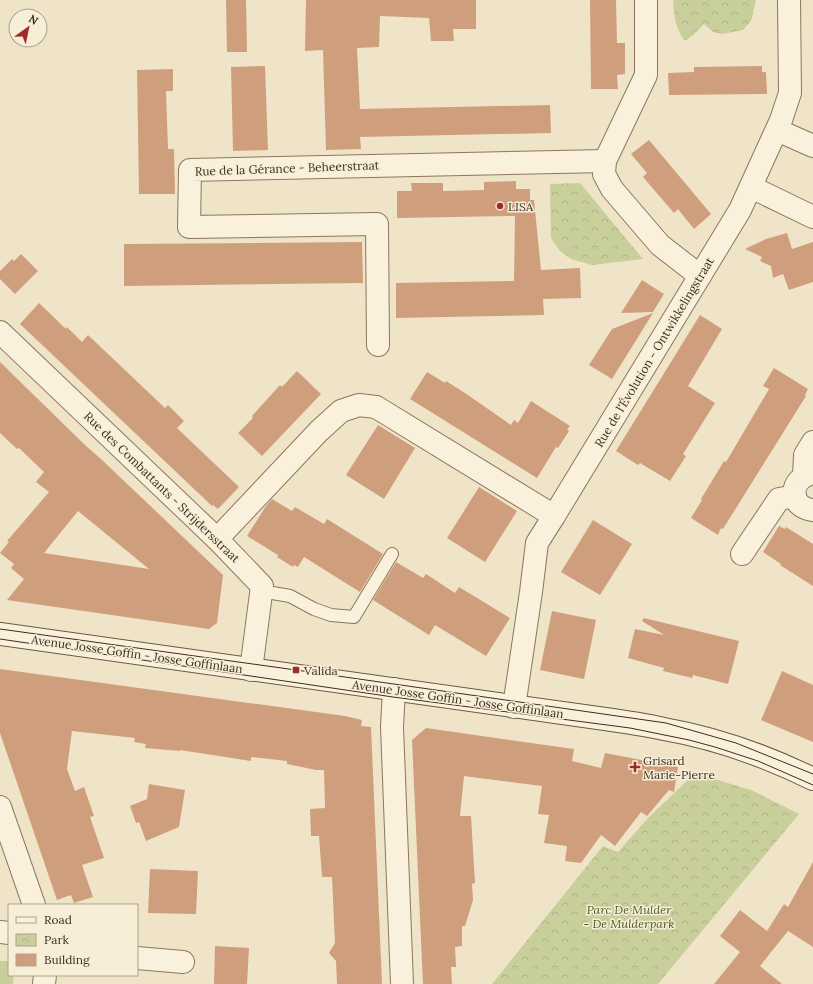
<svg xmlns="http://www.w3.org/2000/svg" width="813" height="984" viewBox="0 0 813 984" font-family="Lora,serif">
  <defs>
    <pattern id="park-crowns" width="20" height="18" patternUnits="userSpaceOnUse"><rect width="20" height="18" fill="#c9cf9b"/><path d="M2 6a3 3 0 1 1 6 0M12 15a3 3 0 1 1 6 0" fill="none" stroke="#aeb285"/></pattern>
  </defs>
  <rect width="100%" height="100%" fill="#f0e4c8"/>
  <polygon fill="#c9cf9b" points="0,961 9,961 9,975 14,975 13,984 0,984"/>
  <g fill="url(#park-crowns)">
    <path d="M673,0H756L751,21L743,30L722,34L713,32L704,24L693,35L685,41C675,28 674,16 673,0Z"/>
    <polygon points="580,183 643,259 592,265 571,259 560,251 551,238 550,184"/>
    <polygon points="695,773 751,790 799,814 658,984 492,984 603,846 618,852 648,818"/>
  </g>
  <g fill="#cf9f7d" fill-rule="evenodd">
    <polygon points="226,0 246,0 247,52 227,52"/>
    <polygon points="306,0 476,0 476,29 453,29 454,41 431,41 429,18 380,16 379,47 357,48 360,109 550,105 551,133 360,137 361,149 326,150 323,50 305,51"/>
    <polygon points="590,0 616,0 617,43 625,43 625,74 617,75 618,89 591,89"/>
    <polygon points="265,66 268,150 233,151 231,67"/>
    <polygon points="762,66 762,72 766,72 767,94 669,95 668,73 694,72 694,67"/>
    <polygon points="173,69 173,91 166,91 168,149 174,149 175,194 139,194 137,70"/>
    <polygon points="649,140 711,214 694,229 678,209 674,213 643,177 647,173 631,154"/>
    <polygon points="516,181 516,189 530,189 530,200 534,200 541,270 580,268 581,298 543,299 544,315 396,318 396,283 514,281 515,216 397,218 397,191 412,191 411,183 443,183 443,191 484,190 484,182"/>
    <polygon points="787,233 792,249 813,242 813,282 789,290 783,274 773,278 771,266 760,261 762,257 745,249 766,239"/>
    <polygon points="362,242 363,283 124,286 124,244"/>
    <polygon points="21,254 38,271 15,294 0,279 0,271 12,259 14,261"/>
    <polygon points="642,280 664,294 653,312 621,313"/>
    <polygon points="39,303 66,329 67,327 82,342 88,335 165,408 168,405 184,421 177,428 239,487 218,509 213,505 212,506 20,324"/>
    <polygon points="653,313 612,379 589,365 612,329"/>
    <polygon points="700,315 722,329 688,386 715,403 683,454 686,456 670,481 640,463 638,465 616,451"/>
    <path d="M0,362L86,446L101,459L223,575L217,623L209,629L7,600L24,579L11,568L14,564L0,553L9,542L7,541L49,492L36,482L44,472L19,448L17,449L0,433ZM78,511L149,569L44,553Z"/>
    <polygon points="774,368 808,389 805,395 806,396 723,529 721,528 718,535 691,518 702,500 701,499 724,461 726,462 769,389 763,386"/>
    <polygon points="297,371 321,394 262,456 238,433 253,418 252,416 280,385 282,387"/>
    <polygon points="427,372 445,383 446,381 465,393 511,425 514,420 518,423 531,401 570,426 567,430 569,431 558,448 556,447 537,478 410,399"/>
    <polygon points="378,425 415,448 384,499 346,475"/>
    <polygon points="479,487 517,511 485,562 447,538"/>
    <polygon points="272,499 292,511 295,507 324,524 327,519 383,554 360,592 304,557 298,567 294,565 293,567 277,557 278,555 247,536 266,506"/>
    <polygon points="593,520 632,544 600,595 561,572"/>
    <polygon points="779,526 785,529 786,527 813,544 813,586 780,565 781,564 763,552"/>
    <polygon points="396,562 423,578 426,574 455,593 459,587 510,618 486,656 435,625 429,635 373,600"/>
    <polygon points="552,611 596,620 584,679 540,670"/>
    <polygon points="644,618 739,641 728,684 693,675 692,678 663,671 664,668 628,658 635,629 664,635 642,621"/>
    <polygon points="0,669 345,716 362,720 361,726 371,727 382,984 337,984 336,961 329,953 335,943 332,877 322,877 319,836 311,836 310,809 325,808 324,770 316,770 287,764 287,761 251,757 251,761 180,750 180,751 145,748 146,744 134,742 135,738 72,731 67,769 75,791 84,787 94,816 90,817 104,858 82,865 93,897 74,903 71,895 57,900 0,733"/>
    <polygon points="782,671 813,685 813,742 761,720"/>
    <polygon points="426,728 574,749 572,761 601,768 605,753 678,767 674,792 669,790 647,816 641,812 615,846 601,835 581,863 565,861 567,846 544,843 549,815 538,814 542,786 464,776 460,816 471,816 475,883 472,884 473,900 465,926 462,926 462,946 455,947 456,967 451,967 452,984 423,984 412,740"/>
    <polygon points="149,784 185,790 179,827 146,841 139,822 136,823 130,806 147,799"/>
    <polygon points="813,862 813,947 788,931 760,966 782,984 714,984 740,952 720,936 740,910 767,931 784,904 788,907"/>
    <polygon points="150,869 198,871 196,914 148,913"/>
    <polygon points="215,946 249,948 247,984 214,984"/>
  </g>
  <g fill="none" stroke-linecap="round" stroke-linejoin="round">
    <g stroke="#8d765c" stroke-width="14">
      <polyline id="lane" points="261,591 290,596 314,609 331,615 354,617 392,554"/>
    </g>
    <g stroke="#8d765c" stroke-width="24">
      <g id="street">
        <polyline points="646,0 646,75 605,161 604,174 612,189 660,245 700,276"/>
        <polyline points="777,130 813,146"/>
        <polyline points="751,187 813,217"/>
        <polyline points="0,332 217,539 262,586 251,670"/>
        <polyline points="378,345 377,224 189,227 190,170 605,161"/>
        <path d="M813,473C788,479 788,507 813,510"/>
        <polyline points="804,475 805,455 813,442"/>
        <polyline points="554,516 740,210 781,120 790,93 789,0"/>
        <polyline points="217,539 319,431 341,411 359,405 376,407 554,516 537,543 531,592 514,707"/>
        <polyline points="742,554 779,499 795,496"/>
        <polyline points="394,689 392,727 402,984"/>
        <polyline points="0,807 34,905"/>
        <polyline points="0,932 9,933"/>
        <polyline points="137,958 183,962"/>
        <polyline points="44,984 45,975"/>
      </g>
    </g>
    <g stroke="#6f573f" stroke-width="24">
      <path id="secondary" d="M0,634L598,718C620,721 642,724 664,729C715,738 766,756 813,779"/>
    </g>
    <use href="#lane" stroke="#faf1dc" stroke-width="12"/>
    <use href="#street" stroke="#faf1dc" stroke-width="22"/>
    <use href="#secondary" stroke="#faf1dc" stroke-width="22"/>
    <g stroke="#3d2e20" stroke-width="1">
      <polyline points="0,629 296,670 666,723 736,743 813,774"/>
      <polyline points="0,639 393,697 630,728 689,740 715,747 758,761 813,785"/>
    </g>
  </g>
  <g fill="#9e2a2b" stroke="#f7eed8" stroke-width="1.5">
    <circle cx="500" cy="206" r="4"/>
    <rect x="292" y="666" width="8" height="8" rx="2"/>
    <path d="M633 761h4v4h4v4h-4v4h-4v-4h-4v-4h4z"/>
  </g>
  <g text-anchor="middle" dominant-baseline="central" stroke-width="3" stroke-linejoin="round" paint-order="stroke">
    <g font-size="12" fill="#3d2e20" stroke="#f7eed8">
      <text transform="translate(287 168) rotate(-2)">Rue de la Gérance - Beheerstraat</text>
      <text transform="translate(654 352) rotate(-59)">Rue de l'Évolution - Ontwikkelingstraat</text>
      <text transform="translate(162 487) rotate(44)">Rue des Combattants - Strijdersstraat</text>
      <text transform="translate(137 654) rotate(8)">Avenue Josse Goffin - Josse Goffinlaan</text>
      <text transform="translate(458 699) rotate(8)">Avenue Josse Goffin - Josse Goffinlaan</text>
    </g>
    <g font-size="12" fill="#3d2e20" stroke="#f7eed8" text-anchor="start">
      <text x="508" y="206">LISA</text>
      <text x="304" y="670">Valida</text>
      <text x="643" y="760">Grisard<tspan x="643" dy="14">Marie-Pierre</tspan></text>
    </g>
    <g font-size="12" font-style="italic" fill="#4d5a26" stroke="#f7eed8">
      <text x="629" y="909">Parc De Mulder<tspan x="629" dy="14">- De Mulderpark</tspan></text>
    </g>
  </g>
  <rect x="8" y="904" width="130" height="72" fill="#f7eed8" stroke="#ada18e"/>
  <rect x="16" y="917" width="20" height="6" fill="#faf1dc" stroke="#ada18e"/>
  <text x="44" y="924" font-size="12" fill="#3d2e20">Road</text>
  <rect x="16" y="934" width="20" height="12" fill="url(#park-crowns)" stroke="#ada18e"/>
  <text x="44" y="944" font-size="12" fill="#3d2e20">Park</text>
  <rect x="16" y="954" width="20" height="12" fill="#cf9f7d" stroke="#ada18e"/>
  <text x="44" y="964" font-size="12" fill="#3d2e20">Building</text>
  <g transform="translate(28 28) rotate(33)"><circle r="19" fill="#f7eed8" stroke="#ada18e"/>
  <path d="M0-3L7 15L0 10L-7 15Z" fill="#9e2a2b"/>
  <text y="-6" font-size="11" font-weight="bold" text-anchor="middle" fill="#3d2e20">N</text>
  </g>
</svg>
